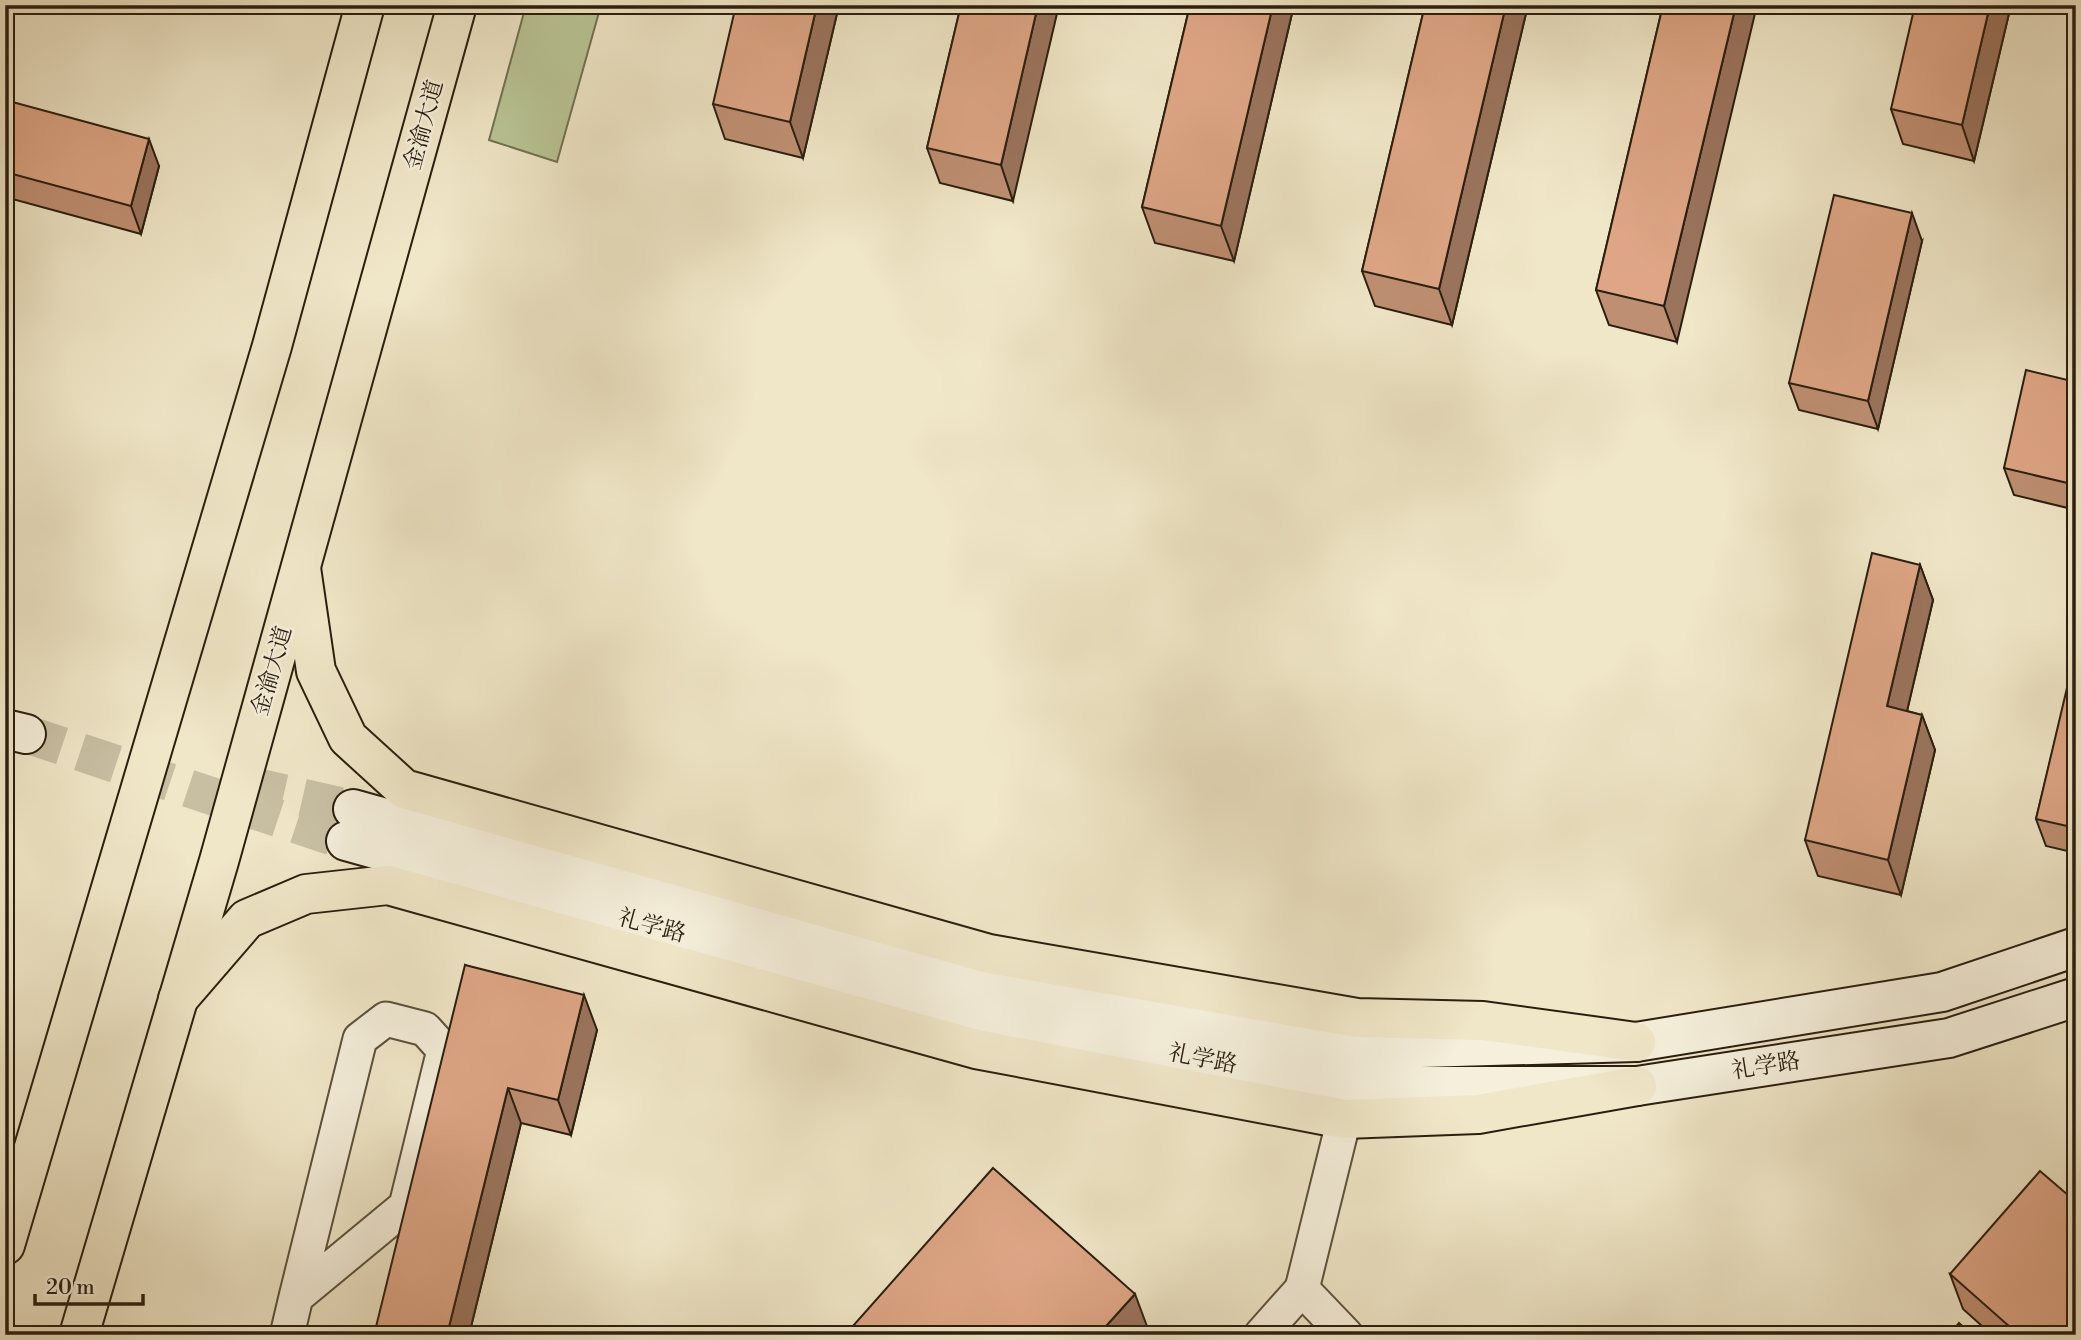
<svg xmlns="http://www.w3.org/2000/svg" width="2081" height="1340" viewBox="0 0 2081 1340" font-family="'Libre Bodoni','Noto Serif SC',serif">
  <rect width="100%" height="100%" fill="#f0e7c8"/>
  <filter id="stains"><feTurbulence type="fractalNoise" baseFrequency=".00286" numOctaves="4"/><feColorMatrix values="0 0 0 0 .2 0 0 0 0 .09 0 0 0 0 .02 0 0 0 .5 -.17"/></filter>
  <radialGradient id="worn" r=".72"><stop offset=".6" stop-color="#630" stop-opacity="0"/><stop offset="1" stop-color="#630" stop-opacity=".3"/></radialGradient>
  <polygon fill="#b9c596" stroke="#727252" stroke-width="2" points="526,5 601,5 557,162 489,140"/>
  <g fill="none" stroke-linecap="round" stroke-linejoin="round">
    <g stroke="#c8bfa3" stroke-width="38" stroke-dasharray="38 19" stroke-linecap="butt">
      <polyline points="26,734 346,841"/>
      <polyline points="247,785 353,809"/>
    </g>
    <g stroke="#5c503d" stroke-width="37">
      <g id="street">
        <polyline points="1344,1119 1302,1289 1346,1335"/>
        <polyline points="287,1335 296,1297 360,1039 386,1019 425,1029 444,1050 406,1206 296,1297"/>
        <polyline points="1261,1335 1302,1289"/>
      </g>
    </g>
    <g stroke="#2a1e0f" stroke-width="42">
      <g id="secondary">
        <polyline points="5,729 26,734"/>
        <polyline points="353,809 988,986 1351,1050 1636,1042 1942,992 2076,947"/>
        <polyline points="346,841 982,1018 1346,1086 1637,1086 1949,1038 2076,997"/>
      </g>
    </g>
    <g stroke="#2a1e0f" stroke-width="42">
      <g id="highway">
        <polyline points="301,568 316,671 348,738 404,789 989,954 1357,1018 1483,1021 1636,1042"/>
        <polyline points="178,999 247,919 306,894 388,885 976,1049 1344,1119 1478,1114 1637,1086"/>
        <polyline points="5,1245 272,346 365,5"/>
        <polyline points="79,1335 219,861 457,5"/>
      </g>
    </g>
    <use href="#street" stroke="#f5efdb" stroke-width="33"/>
    <use href="#secondary" stroke="#f5efdb" stroke-width="38"/>
    <use href="#highway" stroke="#f0e7c8" stroke-width="38"/>
  </g>
  <g fill="#bf8f73" stroke="#2a1e0f" stroke-width="2">
    <polygon points="839,5 803,158 725,139 713,104"/>
    <polygon points="961,5 1013,201 940,183 927,148"/>
    <polygon points="1190,5 1294,5 1234,261 1155,243 1142,207"/>
    <polygon points="1425,5 1528,5 1452,325 1375,306 1362,271"/>
    <polygon points="1663,5 1677,342 1609,325 1596,290"/>
    <polygon points="2011,5 1974,161 1903,144 1891,109"/>
    <polygon points="5,100 159,166 141,234 5,197"/>
    <polygon points="1922,241 1878,429 1799,410 1789,383"/>
    <polygon points="2076,382 2076,510 2014,495 2004,468"/>
    <polygon points="1920,565 1933,600 1907,711 1922,715 1935,750 1901,895 1818,876 1805,840"/>
    <polygon points="2076,655 2076,853 2046,846 2036,819"/>
    <polygon points="465,965 597,1030 571,1135 521,1123 469,1335"/>
    <polygon points="1950,1274 2076,1335 1992,1335 1963,1309"/>
  </g>
  <g fill="#9b745e" stroke="#2a1e0f" stroke-width="2">
    <polygon points="817,5 839,5 803,158 790,122"/>
    <polygon points="1038,5 1059,5 1013,201 1001,165"/>
    <polygon points="1273,5 1294,5 1234,261 1221,226"/>
    <polygon points="1506,5 1528,5 1452,325 1439,289"/>
    <polygon points="1736,5 1757,5 1677,342 1664,306"/>
    <polygon points="1990,5 2011,5 1974,161 1962,125"/>
    <polygon points="149,139 159,166 141,234 131,206"/>
    <polygon points="1912,213 1922,241 1878,429 1868,401"/>
    <polygon points="1920,565 1933,600 1900,741 1887,706"/>
    <polygon points="1922,715 1935,750 1901,895 1888,860"/>
    <polygon points="584,995 597,1030 571,1135 558,1100"/>
    <polygon points="508,1088 521,1123 469,1335 447,1335"/>
    <polygon points="1135,1294 1148,1329 1143,1335 1098,1335"/>
  </g>
  <g fill="#dea686" stroke="#2a1e0f" stroke-width="2">
    <polygon points="736,5 817,5 790,122 713,104"/>
    <polygon points="961,5 1038,5 1001,165 927,148"/>
    <polygon points="1190,5 1273,5 1221,226 1142,207"/>
    <polygon points="1425,5 1506,5 1439,289 1362,271"/>
    <polygon points="1663,5 1736,5 1664,306 1596,290"/>
    <polygon points="1915,5 1990,5 1962,125 1891,109"/>
    <polygon points="5,100 149,139 131,206 5,172"/>
    <polygon points="1834,195 1912,213 1868,401 1789,383"/>
    <polygon points="2026,370 2076,382 2076,485 2004,468"/>
    <polygon points="1872,553 1920,565 1887,706 1922,715 1888,860 1805,840"/>
    <polygon points="2075,654 2076,655 2076,828 2036,819"/>
    <polygon points="465,965 584,995 558,1100 508,1088 447,1335 374,1335"/>
    <polygon points="993,1168 1135,1294 1098,1335 845,1335"/>
    <polygon points="2040,1171 2076,1202 2076,1331 2073,1335 2019,1335 1950,1274"/>
    <polygon points="1959,1323 1972,1335 1949,1335"/>
  </g>
  <g text-anchor="middle" dominant-baseline="central" stroke-width="5" stroke-linejoin="round" paint-order="stroke">
    <g font-size="23" fill="#2a1e0f" stroke="#f5efdb">
      <text transform="translate(424 125) rotate(-75)">金渝大道</text>
      <text transform="translate(272 671) rotate(-74)">金渝大道</text>
      <text transform="translate(652 926) rotate(15)">礼学路</text>
      <text transform="translate(1203 1059) rotate(11)">礼学路</text>
      <text transform="translate(1766 1066) rotate(-9)">礼学路</text>
    </g>
  </g>
  <rect width="2081" height="1340" fill="none" stroke="#f0e7c8" stroke-width="28"/>
  <rect x="7" y="7" width="2067" height="1326" fill="none" stroke="#2a1e0f" stroke-width="3.5"/>
  <rect x="14" y="14" width="2053" height="1312" fill="none" stroke="#2a1e0f" stroke-width="2"/>
  <path d="M35 1294v10h108v-10" fill="none" stroke="#2a1e0f" stroke-width="3.5"/>
  <text x="46" y="1294" font-size="21" fill="#2a1e0f" stroke="#f5efdb" stroke-width="5" paint-order="stroke">20 m</text>
  <rect width="100%" height="100%" filter="url(#stains)"/>
  <rect width="100%" height="100%" fill="url(#worn)"/>
</svg>
